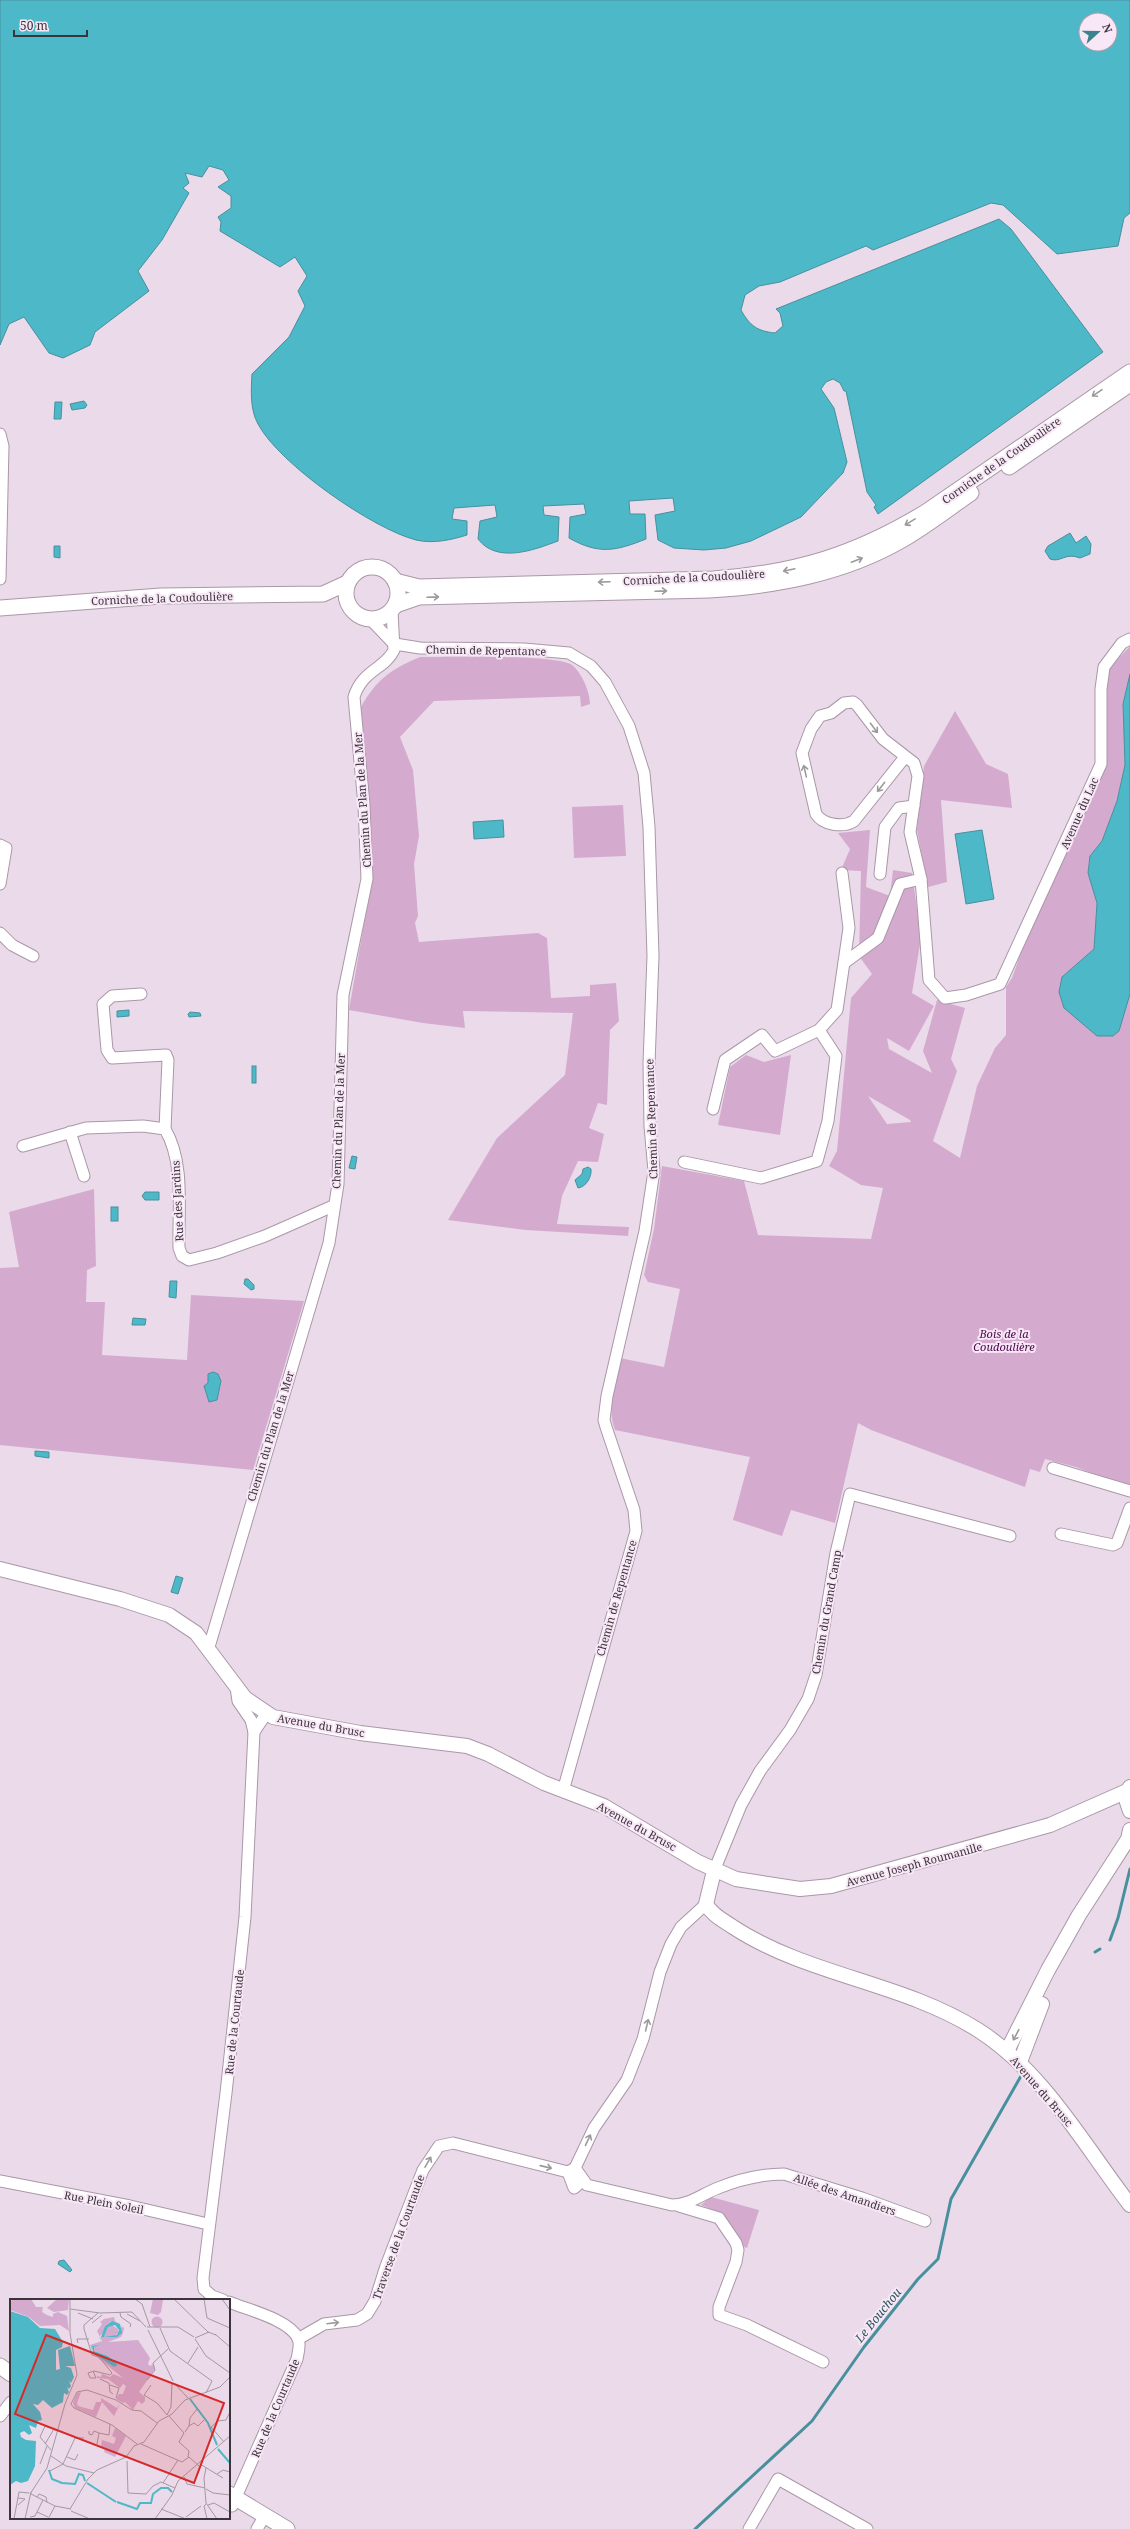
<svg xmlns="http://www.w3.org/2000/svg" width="1130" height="2529" viewBox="0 0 1130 2529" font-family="'Noto Serif',serif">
  <rect width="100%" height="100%" fill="#ebdae9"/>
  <g fill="#d4abcf" fill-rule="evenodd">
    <path d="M1130,646V674L1123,704L1125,765L1117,801L1102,841L1090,856L1088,872L1097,903L1094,949L1062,977L1130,989V1488L1076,1467L1045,1459L1040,1472L1030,1469L1025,1487L871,1430L858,1423L835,1523L791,1510L782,1536L733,1520L750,1457L615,1430C606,1407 616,1382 620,1358L664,1367L680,1289L648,1282L644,1275L654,1229L662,1166L744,1181L758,1235L871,1239L883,1188L861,1185L829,1166L837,1151L851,998L872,974L859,956L861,871L841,870L850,849L838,833L870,830L866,887L890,896L893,870L912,873L921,938L912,993L934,1006L909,1051L887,1038L889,1049L932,1073L923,1051L937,1000L965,1008L951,1059L957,1071L933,1141L960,1158L977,1086L995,1048L1006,1035V987L1012,978L1028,933L1097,777L1104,692L1109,669ZM868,1096L910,1120L911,1122L887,1124Z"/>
    <path d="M420,657C444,657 557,654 572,665C582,673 590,692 590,704L581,707L580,696L434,701L400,737L413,770L419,836L414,864L418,916L415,923L419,942L538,933L547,938L551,998L590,996V985L616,983L619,1021L610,1030L607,1105L598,1103L589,1128L604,1134L598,1162L578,1161L562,1196L557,1224L629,1227L628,1236L526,1230L448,1220L497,1138L565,1075L573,1013L463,1011L465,1028L423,1023L349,1010L371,884L361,707C376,680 391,669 420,657Z"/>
    <polygon points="955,711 986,764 1008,774 1012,808 941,800 947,882 928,887 917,830 924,766"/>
    <polygon points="623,805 626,856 574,858 572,807"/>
    <polygon points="746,1055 764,1062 791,1055 780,1135 718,1125 730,1067"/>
    <polygon points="94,1189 96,1266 87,1270 86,1302 105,1302 102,1355 187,1360 191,1295 304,1301 253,1470 0,1445 0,1268 19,1267 9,1212"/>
    <path d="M711,2197L759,2210L747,2248L744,2247C730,2225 726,2214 701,2205Z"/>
  </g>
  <g fill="#4db8c8" stroke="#48909d" fill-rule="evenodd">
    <path d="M0,0H1130V213L1124,218L1118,246L1057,254L1003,205L991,203L873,250L866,246L780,282L759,286L745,295L741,310C750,326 757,331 775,333L783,326L780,313L776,309L999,219L1011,229L1103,352L878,514L874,507L876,505L867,492L846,391H844L840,383L833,379L826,382L821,389L834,408L847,462L843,473L801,517L751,541L726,548L704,550L674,548L658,540L655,515L675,511L673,498L629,501L630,514H645L646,539C616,551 599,555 569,538L570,517L586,514L584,504L543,506L544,515L559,517L558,541C534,550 497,564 478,539L480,521L497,517L495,505L454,508L452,519L467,521V535C451,540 433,544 416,540C373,529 279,464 258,424C250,410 251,390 252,374L289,337L305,306L298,291L307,276L295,257L280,267L220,231L221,222L218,217L231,208V196L218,187L229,180L223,170L209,166L202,177L185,173L189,183L183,188L189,193L162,240L138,271L149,291L95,332L90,345L63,358L49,353L24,317L9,324L0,345ZM1086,20H1110V44H1086Z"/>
    <polygon points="84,401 87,405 85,408 72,410 70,404"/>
    <polygon points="55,402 62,402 61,419 54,419"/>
    <path d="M1070,533L1076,543L1086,536L1091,544L1090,554L1080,558C1065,552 1061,563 1050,559L1045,551L1048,546Z"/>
    <polygon points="54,546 60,546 60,558 54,557"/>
    <polygon points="1130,674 1130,994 1119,1031 1113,1036 1097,1036 1064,1008 1059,992 1062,977 1094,949 1097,903 1088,873 1090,856 1102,841 1117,801 1125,765 1123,704"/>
    <polygon points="503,820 504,837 474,839 473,822"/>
    <polygon points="982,830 994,899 966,904 955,834"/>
    <polygon points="129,1010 129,1016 117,1017 117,1011"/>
    <polygon points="190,1012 200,1013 201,1016 189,1017 188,1014"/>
    <rect x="252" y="1066" width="4" height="17"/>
    <polygon points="352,1156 357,1157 355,1169 349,1168"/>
    <path d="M588,1167L591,1169C592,1177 586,1187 578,1188L575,1180L582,1174L583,1169Z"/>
    <polygon points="145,1192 159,1192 159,1200 145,1200 142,1196"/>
    <rect x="111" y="1207" width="7" height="14"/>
    <polygon points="245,1279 248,1279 254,1285 254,1289 251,1290 244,1284"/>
    <polygon points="170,1281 177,1281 176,1298 169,1297"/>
    <polygon points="133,1318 146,1319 145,1325 132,1325"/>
    <polygon points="213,1372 218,1374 221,1381 217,1400 209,1402 204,1386 208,1383 208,1374"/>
    <polygon points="35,1451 49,1452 49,1458 35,1456"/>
    <polygon points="176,1576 183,1578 178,1594 171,1592"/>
    <polygon points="64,2260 72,2270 70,2272 58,2264 59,2261"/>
  </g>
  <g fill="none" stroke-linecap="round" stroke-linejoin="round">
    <g stroke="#48909d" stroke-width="3">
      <polyline points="1110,1940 1118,1918 1130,1869"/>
      <polyline points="1095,1952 1100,1949"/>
      <polyline points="695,2529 812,2421 864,2347 918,2279 938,2259 951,2199 1021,2076"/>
    </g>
    <g stroke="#a998a7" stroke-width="13">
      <g id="minor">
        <polyline points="0,434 3,446 0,579"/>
        <polyline points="371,620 394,644"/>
        <polyline points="395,644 420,648 524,649 569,653 591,666 605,682 629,726 644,773 649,827 653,956 649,1064 650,1126 654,1171 645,1231 607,1396 604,1420 606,1427 634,1510 636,1531 563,1791"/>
        <path d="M905,757L854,821C843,828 823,825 816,814L802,753L811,729L820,716L831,713L844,703L853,702L857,705L883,739L914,763L918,776L910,832L921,879L929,980L945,998L966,995L1000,984L1101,764V689L1104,667L1122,643L1130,639"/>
        <polyline points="0,845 6,848 0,884"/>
        <polyline points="880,874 885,827 899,808 914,806"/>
        <polyline points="0,933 12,945 33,956"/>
        <polyline points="844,963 878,938 900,884 921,879"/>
        <polyline points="141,994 112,996 103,1004 107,1050 112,1058 166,1055 168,1060 165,1129"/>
        <polyline points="713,1109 725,1060 762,1035 775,1051 819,1030 837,1010 849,928 842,873"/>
        <polyline points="70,1132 84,1176"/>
        <path d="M23,1146L86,1128L143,1126L165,1129C185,1163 178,1210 179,1248L182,1256L189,1260L217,1253L265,1236L333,1206"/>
        <polyline points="684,1162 761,1178 817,1161 828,1121 836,1056 819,1030"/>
        <polyline points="1053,1468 1130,1491"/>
        <polyline points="1061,1534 1113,1545 1117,1543 1130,1508"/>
        <path d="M209,1647L329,1243L338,1184L343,995L367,879L364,805L354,697C362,670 385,669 394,650L392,611"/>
        <polyline points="236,1687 238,1701 251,1720 254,1732"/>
        <polyline points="714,1871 741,1805 760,1771 790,1730 808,1699 816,1675 836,1553 850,1494 1010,1536"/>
        <path d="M575,2168L587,2185L672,2205C690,2205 702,2194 718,2188C738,2180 763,2174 784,2174L862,2198L925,2221"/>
        <polyline points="568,2172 574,2188 582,2181"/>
        <polyline points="0,2181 130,2206 208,2224"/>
        <polyline points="679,2206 719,2218 736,2243 738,2250 736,2262 719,2307 719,2315 747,2325 823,2362"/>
        <polyline points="223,2300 212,2296 204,2289 203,2278 226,2093 245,1917 254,1732 266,1714"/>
        <path d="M229,2302C248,2310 288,2319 298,2338C301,2344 298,2353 297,2359L232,2506"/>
        <polyline points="298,2339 324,2324 357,2320 367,2314 375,2301 386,2266 423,2170 439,2146 453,2143 568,2172 575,2168 594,2128 627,2080 643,2039 660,1972 671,1944 681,1927 706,1904"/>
        <polyline points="0,2416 11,2402"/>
        <polyline points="257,2529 265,2515"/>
        <polyline points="749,2529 778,2479 867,2529"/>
      </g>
    </g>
    <g stroke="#a998a7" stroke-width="16">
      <g id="tertiary">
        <polyline points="0,1569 120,1599 169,1615 196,1633 245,1698 273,1717 360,1733 467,1746 488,1754 544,1783 604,1806 698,1862 736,1879 800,1889 831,1886 1050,1825 1127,1791"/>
        <polyline points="1130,1787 1125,1796 1130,1811"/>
        <path d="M714,1871L706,1904C712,1915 723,1920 733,1927C808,1976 902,1982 978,2030C1044,2072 1083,2144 1130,2205"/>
        <polyline points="1007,2051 1048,1970 1079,1915 1128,1839 1130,1830"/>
        <polyline points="1020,2062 1042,2004"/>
      </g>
    </g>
    <g stroke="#a998a7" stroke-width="17">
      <g id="secondary">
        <polyline points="1009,467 1130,384"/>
        <circle cx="372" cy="593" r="26"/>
        <path d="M395,581L419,587L713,579C796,573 855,555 926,512L1130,372"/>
        <path d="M396,605L419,597L709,590C776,586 843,574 902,540C926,526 948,509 971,493"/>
        <polyline points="0,608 161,596 323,594 347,583"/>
        <polyline points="0,2366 11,2374"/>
        <polyline points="229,2494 287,2529"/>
      </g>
    </g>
    <use href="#minor" stroke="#fff" stroke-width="11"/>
    <use href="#tertiary" stroke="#fff" stroke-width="14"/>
    <use href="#secondary" stroke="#fff" stroke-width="15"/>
  </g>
  <defs><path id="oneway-shaft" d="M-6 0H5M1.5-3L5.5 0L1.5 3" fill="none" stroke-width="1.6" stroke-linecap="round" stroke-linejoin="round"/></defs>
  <g stroke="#9d9a9c">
    <use href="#oneway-shaft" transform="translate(1097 393) rotate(146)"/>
    <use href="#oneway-shaft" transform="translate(910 522) rotate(149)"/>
    <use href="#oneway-shaft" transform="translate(857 560) rotate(-21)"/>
    <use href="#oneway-shaft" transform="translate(789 570) rotate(168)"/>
    <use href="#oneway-shaft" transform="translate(604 582) rotate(178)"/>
    <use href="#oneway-shaft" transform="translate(661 591) rotate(-2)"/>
    <use href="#oneway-shaft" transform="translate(433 597) rotate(-2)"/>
    <use href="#oneway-shaft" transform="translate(874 728) rotate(53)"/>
    <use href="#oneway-shaft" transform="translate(805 771) rotate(-103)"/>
    <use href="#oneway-shaft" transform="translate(881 787) rotate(128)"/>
    <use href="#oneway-shaft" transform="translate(647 2025) rotate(-77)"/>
    <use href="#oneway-shaft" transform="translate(1016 2035) rotate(118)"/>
    <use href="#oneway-shaft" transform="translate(588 2140) rotate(-65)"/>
    <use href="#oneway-shaft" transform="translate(428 2162) rotate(-60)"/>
    <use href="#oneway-shaft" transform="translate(546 2167) rotate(13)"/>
    <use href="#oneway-shaft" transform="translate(333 2323) rotate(-7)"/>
  </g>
  <g text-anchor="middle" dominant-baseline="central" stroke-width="4" stroke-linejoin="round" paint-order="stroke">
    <g font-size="11" fill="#3b343a" stroke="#f8e7f6">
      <text transform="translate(1001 460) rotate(-35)">Corniche de la Coudoulière</text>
      <text transform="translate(694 577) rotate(-3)">Corniche de la Coudoulière</text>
      <text transform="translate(162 598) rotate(-2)">Corniche de la Coudoulière</text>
      <text transform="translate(486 650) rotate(1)">Chemin de Repentance</text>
      <text transform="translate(362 800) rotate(-94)">Chemin du Plan de la Mer</text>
      <text transform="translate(1079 813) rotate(-66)">Avenue du Lac</text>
      <text transform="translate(651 1119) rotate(-92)">Chemin de Repentance</text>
      <text transform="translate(338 1121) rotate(-88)">Chemin du Plan de la Mer</text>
      <text transform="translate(177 1201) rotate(-93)">Rue des Jardins</text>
      <text transform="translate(270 1436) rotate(-73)">Chemin du Plan de la Mer</text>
      <text transform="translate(616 1598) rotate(-74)">Chemin de Repentance</text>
      <text transform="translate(826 1612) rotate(-80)">Chemin du Grand Camp</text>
      <text transform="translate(321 1725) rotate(10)">Avenue du Brusc</text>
      <text transform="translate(637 1826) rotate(29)">Avenue du Brusc</text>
      <text transform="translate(914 1864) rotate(-15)">Avenue Joseph Roumanille</text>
      <text transform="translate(234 2022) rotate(-84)">Rue de la Courtaude</text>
      <text transform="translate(1042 2091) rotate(49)">Avenue du Brusc</text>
      <text transform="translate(845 2194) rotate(19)">Allée des Amandiers</text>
      <text transform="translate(104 2202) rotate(11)">Rue Plein Soleil</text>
      <text transform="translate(398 2237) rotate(-70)">Traverse de la Courtaude</text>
      <text transform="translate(275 2408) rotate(-67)">Rue de la Courtaude</text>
    </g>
    <g font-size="11" font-style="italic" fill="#4d044a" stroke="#f8e7f6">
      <text x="1004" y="1333">Bois de la<tspan x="1004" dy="13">Coudoulière</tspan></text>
    </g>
    <g font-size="12" font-style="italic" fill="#29575e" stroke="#f8e7f6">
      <text transform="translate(878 2315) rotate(-51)">Le Bouchou</text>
    </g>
  </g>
  <g transform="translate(10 2299)">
    <rect width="220" height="220" fill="#ebdae9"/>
    <path d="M3,0H21L26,8H33L32,13L37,16L43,18V15L48,13L57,17L59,32L50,26L30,27L19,18L0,11V4ZM47,0L59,1L58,11L44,13L37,9ZM143,0L153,1L151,13L148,16L140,14ZM141.5 23a5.5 5.5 0 1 1 11 0a5.5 5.5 0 1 1-11 0ZM104,18L105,22L114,29L113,34L111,38L98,43L128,41L140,59L138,65L140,67L143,65L145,70L129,93L135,98V102L132,105L128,102L123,111L115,103L113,104L106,100L109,95H113L116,87L113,85L110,89L98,80L87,79V77L91,78L92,75L100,78L103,75L113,79L83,55L80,46L92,42L87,32L92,25L90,23L94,20ZM101,22L112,27L107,38H92L91,40L89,38L93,34L95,27ZM90,45L84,48V52L98,57L108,66L104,68L82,52V47ZM102,26L108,30V34L104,38H94L98,28ZM71,93L67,104L68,107L83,111L86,103H91V99L107,109L110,105L104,117L92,103L86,118L65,109L63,104L67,94ZM105,129L116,137L105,158L94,153L95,149L91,148L92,141L104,145L106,139L102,137Z" fill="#d4abcf" fill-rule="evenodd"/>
    <path d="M0,12L18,18L30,29L45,30L53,43L52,48L46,51V71L50,70L48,51L60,47L65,67H55L61,69L64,78L61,84L59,82L61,87L59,90L57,88L59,93L57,96L54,94L53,103L42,109L33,101L28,106L23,105L30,113L32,121L28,122L26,129L19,126L22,134L19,136L14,132L10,134L11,138L16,141L26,142L25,167L18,182L11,184L6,182L0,186ZM102,22L110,25L112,34L107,38H92L90,41L95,27ZM105,26L109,31L107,36L94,38L98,28ZM91,45L84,48V52L98,57L108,66L104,68L83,54L82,47Z" fill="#4db8c8" fill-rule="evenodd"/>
    <path fill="none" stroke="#4db8c8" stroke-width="2" d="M180,100L198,124L207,146M208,150L220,164M39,171L42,180L52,184L65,185L69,175L73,176L75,182M77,184L106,203M107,203L127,210L130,204H141L143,195L151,189H158L162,193"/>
    <path fill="none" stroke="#a598a3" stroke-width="1" d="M125,0L132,5L140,28M164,0L198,33L206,36M194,0L197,19L220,29M212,0L220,11M60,10L90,14L122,13L136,28M68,14L83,20M110,14L111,18L121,25L120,28M117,15L130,22M82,24L92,16M137,28H168L184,38M150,29L160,52L202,82L196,94M138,31L163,82M205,35L220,48M185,39L199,33M185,40L196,57L220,74M68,44L67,40H79M178,64L188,48M83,72L86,79H80L78,74L84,72L100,76L102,74L89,58L82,56L74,30V26L88,14M90,80L99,84L100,93L103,95M137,81L145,71L143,64L158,50M164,84L178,99M100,86L109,89L106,99M141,86L134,96L147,104L157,116M61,105L67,93L77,91L106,101L122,111L131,112L147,124M61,105L64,109L102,126L127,145M157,116L161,108L162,84M159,117L174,134M179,127L184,124L188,127L194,121M79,132V135L82,136L84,132L89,134M175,133L179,127L180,119L187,110M174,134L169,143L179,152L178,158M214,143L201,128L208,122L216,121L220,113M35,145L44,130M87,145L89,134L99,136L100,125M131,145L172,163L179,158L189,167M41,151L30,138L35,127L48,132M41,157L56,167L84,174M57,158L65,161L68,155M117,162L118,194L136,195L143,187L151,183L165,189M30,165L37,147M53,165L65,139H74M190,165L213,179M196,169L194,179L196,204L207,220M40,172L53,165M207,175L213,171L220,173M174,178L177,185L195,189M77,181L87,171L116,158L124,147L134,143L149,122L162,115L175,101L210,88L220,78M153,184L168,161M196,190L203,194L220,196M20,195L37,169L55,105L67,76L60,34V0M21,195L45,207L61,210M27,198L29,195L36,198L37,203M196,205L194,207L197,220M8,206L15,200L8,199M198,206L204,204L220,213M60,210L78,180M151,210L176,220M61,212L80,220M27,213L38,218M20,218L25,217L33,201M176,218L191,207M4,220L9,193L19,194M15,220L21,193M38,220L45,207M145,220L162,196L168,182L220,137"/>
    <path fill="#d62828" fill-opacity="0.15" stroke="#d62828" stroke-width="2" d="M36,36L214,104L184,184L5,115Z"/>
    <rect width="220" height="220" fill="none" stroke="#3b343a" stroke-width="2"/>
  </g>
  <g transform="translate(1098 32) rotate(69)"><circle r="19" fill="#f8e7f6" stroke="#ac9fab"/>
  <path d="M0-3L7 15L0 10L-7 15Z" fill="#3b828c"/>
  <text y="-6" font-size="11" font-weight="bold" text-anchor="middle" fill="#3b343a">N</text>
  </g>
  <path d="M14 30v6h73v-6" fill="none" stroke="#3b343a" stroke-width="2"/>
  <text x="20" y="30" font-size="12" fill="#3b343a" stroke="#f8e7f6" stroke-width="3" paint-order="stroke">50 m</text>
</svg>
